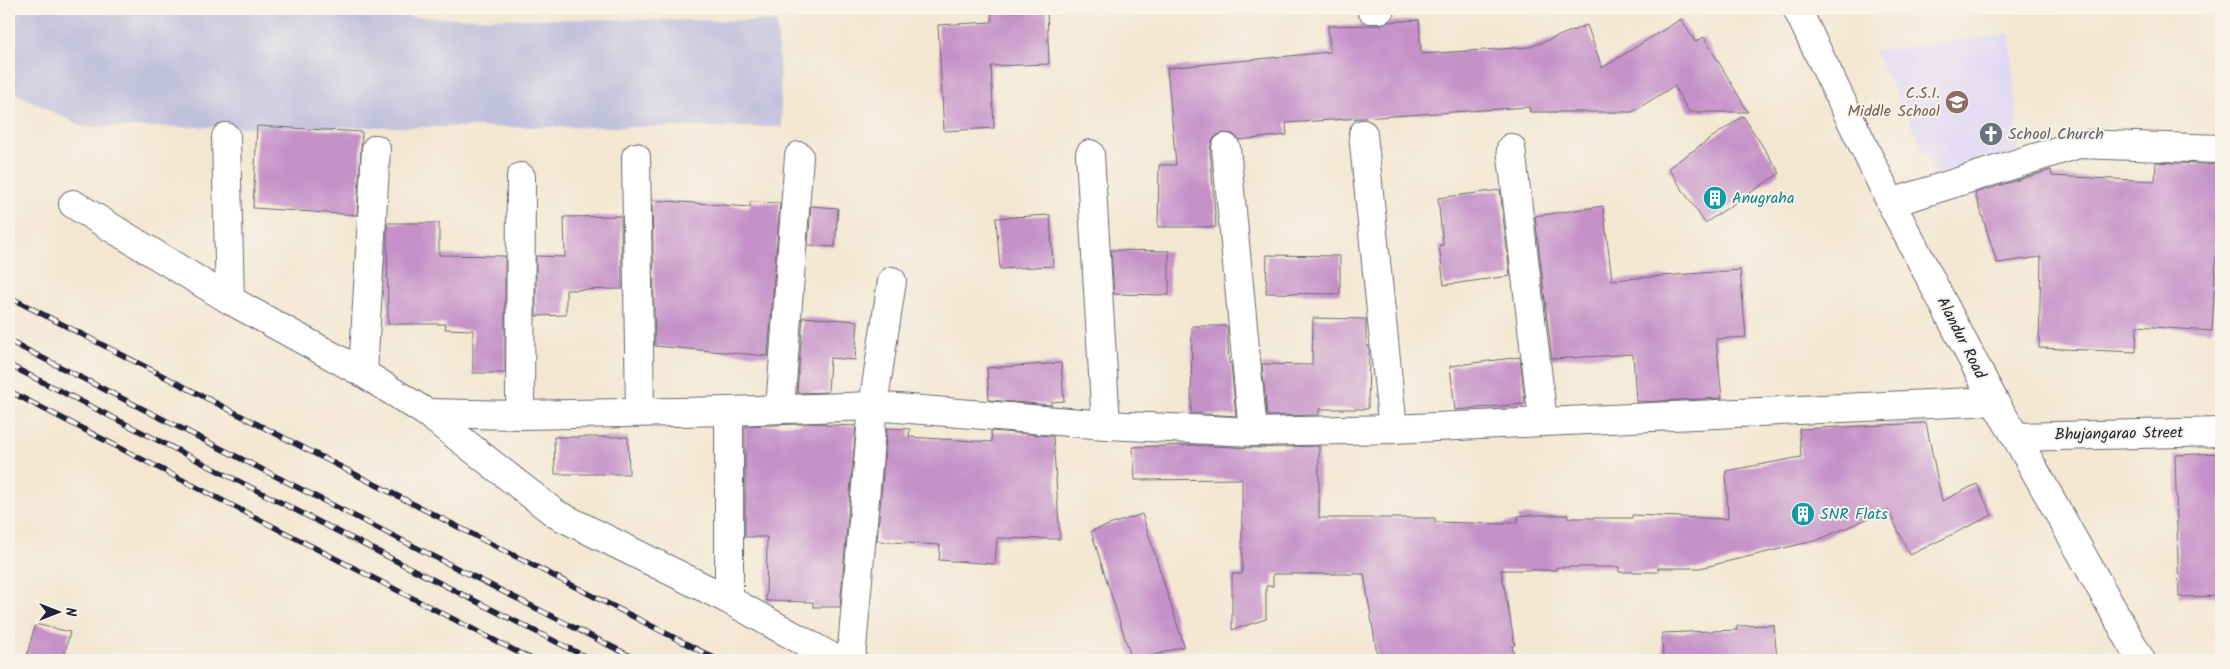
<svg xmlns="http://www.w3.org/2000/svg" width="2230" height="669" viewBox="0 0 2230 669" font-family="Kalam,sans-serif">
  <rect width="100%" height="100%" fill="#f7f3e8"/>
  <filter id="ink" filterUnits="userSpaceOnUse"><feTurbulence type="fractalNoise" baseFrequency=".02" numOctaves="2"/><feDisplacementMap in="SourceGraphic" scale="10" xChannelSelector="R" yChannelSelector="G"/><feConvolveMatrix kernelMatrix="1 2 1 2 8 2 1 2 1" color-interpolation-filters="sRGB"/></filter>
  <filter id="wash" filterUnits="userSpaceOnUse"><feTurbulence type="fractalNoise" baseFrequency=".0096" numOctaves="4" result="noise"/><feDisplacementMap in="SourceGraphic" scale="20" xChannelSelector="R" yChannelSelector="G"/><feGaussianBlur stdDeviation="1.12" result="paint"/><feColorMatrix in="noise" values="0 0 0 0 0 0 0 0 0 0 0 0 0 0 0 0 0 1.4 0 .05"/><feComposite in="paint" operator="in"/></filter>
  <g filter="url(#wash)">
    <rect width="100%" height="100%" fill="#f3e7d1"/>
    <polygon fill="#ddd5f6" points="2010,34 2019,153 1936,174 1874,51"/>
    <polygon fill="#c2c1dc" points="9,9 281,9 437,18 777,21 782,127 83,127 9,90"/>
    <g id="blocks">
      <g fill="#c591c8">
        <polygon points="1047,10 1049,64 991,66 994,128 944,131 938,25 992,22 991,12"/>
        <polygon points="1681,19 1695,42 1704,37 1748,112 1689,112 1674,86 1632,112 1530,112 1529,107 1286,123 1287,135 1239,140 1233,134 1224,133 1217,135 1212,141 1210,149 1216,227 1158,227 1159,165 1176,165 1167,68 1330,52 1328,26 1380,25 1388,22 1419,20 1421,54 1530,47 1587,25 1602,68"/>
        <polygon points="1743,116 1780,173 1705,223 1668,168"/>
        <polygon points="257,126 362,132 357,215 253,208"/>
        <polygon points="2156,162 2221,165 2212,331 2137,326 2136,352 2039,348 2041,257 1997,263 1975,193 2051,170 2052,176 2155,181"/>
        <polygon points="1500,190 1510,276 1444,285 1439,245 1443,245 1438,198"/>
        <polygon points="652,200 750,207 750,202 780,203 768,356 655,346"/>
        <polygon points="811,206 838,208 835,247 808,245"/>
        <polygon points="1603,206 1612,280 1740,270 1746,337 1716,339 1722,398 1636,402 1633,354 1552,359 1535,216"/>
        <polygon points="1050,215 1053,266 1000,269 996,218"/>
        <polygon points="621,216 622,289 566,290 566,315 536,316 536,256 565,257 564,217"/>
        <polygon points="387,223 439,223 439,255 505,256 505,373 473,373 473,330 445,329 446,324 388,324"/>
        <polygon points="1111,250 1169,251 1169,295 1114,294"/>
        <polygon points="1267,255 1340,256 1340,294 1266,293"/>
        <polygon points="803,317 858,321 855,360 830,358 828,392 797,393"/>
        <polygon points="1313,318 1366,319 1366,346 1369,346 1369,350 1368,409 1319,409 1319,415 1267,416 1262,364 1312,365"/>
        <polygon points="1192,326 1227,326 1229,363 1231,363 1236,416 1191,413"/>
        <polygon points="1520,357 1525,404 1455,410 1450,366"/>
        <polygon points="1061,363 1064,401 1051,402 1051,405 989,400 987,368"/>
        <polygon points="826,423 825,425 856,426 840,607 813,607 813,602 766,601 767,537 745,537 745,426"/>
        <polygon points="1926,423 1942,501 1977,484 1992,515 1910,555 1888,510 1818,540 1700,568 1658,568 1658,572 1619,572 1619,567 1556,567 1556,570 1501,570 1515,645 1512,646 1515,660 1378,660 1364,574 1273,574 1273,586 1266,586 1266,619 1232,630 1232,574 1242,574 1242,479 1135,480 1133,447 1190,445 1253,448 1319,446 1319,518 1435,518 1435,522 1505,524 1505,522 1518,522 1518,516 1530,515 1568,515 1568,518 1632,518 1632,515 1728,519 1726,471 1801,457 1799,429"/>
        <polygon points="887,428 910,429 909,437 992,442 991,431 1053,436 1060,539 997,538 995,564 939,560 940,545 877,541"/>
        <polygon points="554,437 628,437 629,474 555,474"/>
        <polygon points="2221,453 2221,596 2179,597 2175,455"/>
        <polygon points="1142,514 1184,646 1139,660 1132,660 1091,531"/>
        <polygon points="35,624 70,632 63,660 26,660"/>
        <polygon points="1774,625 1777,660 1663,660 1662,633 1737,630 1737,626"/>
      </g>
    </g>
  </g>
  <g filter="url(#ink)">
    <use href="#blocks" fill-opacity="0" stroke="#6b6770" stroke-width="1"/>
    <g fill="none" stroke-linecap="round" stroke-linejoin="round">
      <g stroke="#6b6770" stroke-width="30">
        <g id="minor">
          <polyline points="1371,9 1380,9"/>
          <polyline points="1797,9 1891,203 1994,401 2016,437 2141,660"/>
          <polyline points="1363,134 1393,429"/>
          <polyline points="226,137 230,300"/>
          <polyline points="1226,148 1253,432"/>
          <polyline points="1511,148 1543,421"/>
          <polyline points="1090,154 1106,425"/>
          <polyline points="636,157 640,412"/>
          <polyline points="1891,203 2079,144 2221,149"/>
          <polyline points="73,204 230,300 363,373 427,413 556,514 729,600 837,660"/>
          <polyline points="363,373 376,149"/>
          <polyline points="780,409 799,156"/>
          <polyline points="729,411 729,600"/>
          <polyline points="427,413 520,415 729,411 873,406 1106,425 1253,432 1393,429 1994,401"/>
          <polyline points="520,415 521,177"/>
          <polyline points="2016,437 2221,432"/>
          <polyline points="851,660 873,406 892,281"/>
        </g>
      </g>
      <use href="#minor" stroke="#fff" stroke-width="28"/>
      <g stroke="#22223b" stroke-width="5.5">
        <g id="rail">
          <polyline points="9,297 718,660"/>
          <polyline points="9,341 638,660"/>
          <polyline points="9,365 592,660"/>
          <polyline points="9,391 533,660"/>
        </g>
      </g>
      <use href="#rail" stroke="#f7f3e8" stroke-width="4" stroke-dasharray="11" stroke-linecap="butt"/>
    </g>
  </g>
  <defs>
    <g id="school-disc" transform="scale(1.25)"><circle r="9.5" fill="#8d6e63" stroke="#f7f3e8"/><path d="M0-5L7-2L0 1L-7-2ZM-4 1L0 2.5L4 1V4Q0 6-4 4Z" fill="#fff"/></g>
    <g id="church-disc" transform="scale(1.25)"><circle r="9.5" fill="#6b7280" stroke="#f7f3e8"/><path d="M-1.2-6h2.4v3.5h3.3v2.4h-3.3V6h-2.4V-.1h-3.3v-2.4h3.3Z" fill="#fff"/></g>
    <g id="building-disc" transform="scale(1.25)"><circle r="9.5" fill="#0f9aa8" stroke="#f7f3e8"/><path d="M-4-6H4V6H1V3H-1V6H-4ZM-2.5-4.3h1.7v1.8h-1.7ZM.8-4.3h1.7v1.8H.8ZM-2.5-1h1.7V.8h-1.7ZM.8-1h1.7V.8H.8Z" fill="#fff"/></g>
  </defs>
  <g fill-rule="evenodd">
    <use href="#school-disc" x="1957" y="102"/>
    <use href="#church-disc" x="1991" y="134"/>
    <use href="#building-disc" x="1715" y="198"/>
    <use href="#building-disc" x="1803" y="514"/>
  </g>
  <g text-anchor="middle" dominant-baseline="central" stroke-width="4" stroke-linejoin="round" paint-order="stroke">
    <g font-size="16" fill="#785e54" stroke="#f7f3e8" text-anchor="end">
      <text x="1940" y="93">C.S.I.<tspan x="1940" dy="18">Middle School</tspan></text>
    </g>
    <g font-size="16" fill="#5b616d" stroke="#f7f3e8" text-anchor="start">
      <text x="2008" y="134">School Church</text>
    </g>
    <g font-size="16" fill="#0d838f" stroke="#f7f3e8" text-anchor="start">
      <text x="1732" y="198">Anugraha</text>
      <text x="1820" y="514">SNR Flats</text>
    </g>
    <g font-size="16" fill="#22223b" stroke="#f7f3e8">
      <text transform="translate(1961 338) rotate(63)">Alandur Road</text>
      <text transform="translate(2119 434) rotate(-1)">Bhujangarao Street</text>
    </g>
  </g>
  <rect width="2230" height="669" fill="none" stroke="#f7f3e8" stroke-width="30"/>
  <g transform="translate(58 612) rotate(90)" stroke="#f7f3e8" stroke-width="4" paint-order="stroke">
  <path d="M0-4L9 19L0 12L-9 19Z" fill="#22223b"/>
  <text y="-8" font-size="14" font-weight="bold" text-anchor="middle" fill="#22223b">N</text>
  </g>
</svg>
